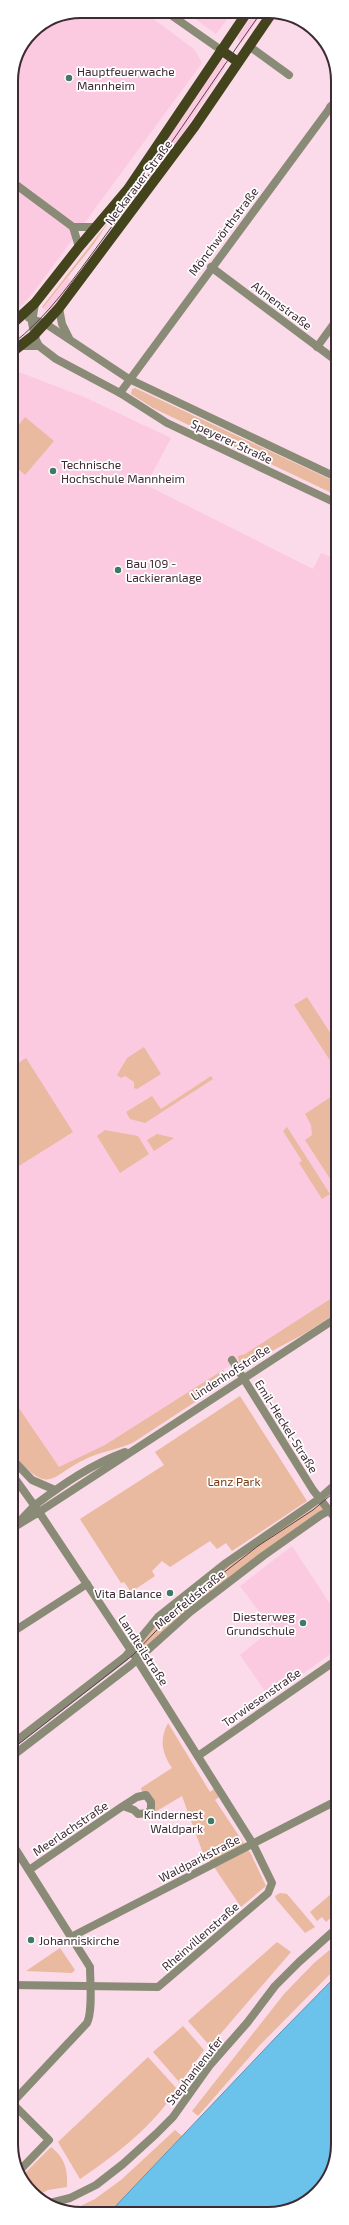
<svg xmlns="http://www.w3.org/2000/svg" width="349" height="2225" viewBox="0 0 349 2225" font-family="'Exo 2',sans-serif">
  <rect width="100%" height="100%" fill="#fbdae9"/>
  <g fill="#fbcae0">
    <polygon points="231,14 216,34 190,15"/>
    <polygon points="254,14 262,14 241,44 237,37"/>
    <polygon points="148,15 194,49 202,63 33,293 17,310 11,310 11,80 16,54 32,31 54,16"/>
    <polygon points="221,59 225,59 225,68 177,142 117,225 110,220 152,163"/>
    <polygon points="68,278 73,282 49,313 43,308"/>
    <polygon points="11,369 84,397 171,438 146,485 313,569 321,553 338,560 338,1296 105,1446 54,1474 11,1443"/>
    <polygon points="292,1546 338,1616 338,1649 269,1697 240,1655 272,1629 240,1586"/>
  </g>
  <g fill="#e9b9a0">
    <polygon points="110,220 93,245 43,308 42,307"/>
    <polygon points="135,388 338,483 338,496 153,408 131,394 132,389"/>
    <polygon points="25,417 54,441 25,475 11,462 11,435"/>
    <polygon points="307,997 338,1045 338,1058 331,1062 294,1005"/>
    <polygon points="144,1047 161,1074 137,1089 134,1088 134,1082 125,1076 121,1078 117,1075 127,1058"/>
    <polygon points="26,1058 73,1132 11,1171 11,1068"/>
    <polygon points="211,1076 213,1079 145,1123 130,1119 126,1112 152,1096 161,1109"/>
    <polygon points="338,1092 338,1187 336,1188 305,1140 312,1135 311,1125 305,1114"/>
    <polygon points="287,1127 330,1194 322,1199 299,1163 302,1161 283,1131"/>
    <polygon points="105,1130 138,1136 149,1154 120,1173 97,1136"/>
    <polygon points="157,1134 174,1138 154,1151 147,1140"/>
    <polygon points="338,1294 338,1312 304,1334 240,1368 238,1356 245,1354"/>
    <path d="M223,1370L225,1373L224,1383L134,1442C120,1449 104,1451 90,1457C47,1476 53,1498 11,1453V1382L18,1393L12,1398L59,1467L105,1445Z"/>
    <polygon points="240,1396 307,1501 232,1551 226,1543 217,1549 210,1541 170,1567 162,1561 152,1571 155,1576 131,1592 124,1582 121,1583 80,1519 164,1465 155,1452"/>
    <polygon points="322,1503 330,1510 321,1515 136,1658 130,1651 142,1636 226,1563"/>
    <path d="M168,1723L210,1792L214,1789L219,1797L215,1800L251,1854L266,1886L241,1907L206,1855L204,1856L182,1796L155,1812L145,1792H142L141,1788L172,1768C162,1753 159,1740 168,1723Z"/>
    <polygon points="338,1888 338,1911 326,1922 322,1917 317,1921 310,1912"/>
    <polygon points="280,1893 287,1894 315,1927 305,1933 276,1899 275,1896"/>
    <polygon points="277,1942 291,1952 210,2046 188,2021"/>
    <polygon points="338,1943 338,1966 260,2045 198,2116 192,2111 284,1994 314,1963"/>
    <polygon points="60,1948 75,1970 72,1973 26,1971"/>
    <polygon points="183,2026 204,2050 180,2083 153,2052"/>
    <path d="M148,2057L177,2089C153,2126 117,2154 80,2179L58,2142Z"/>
    <polygon points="175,2130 182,2136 110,2212 68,2212 95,2199 121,2180"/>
    <path d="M51,2147C65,2158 68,2170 67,2187L48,2190L37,2196L28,2190L22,2176Z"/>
  </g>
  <polygon fill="#6bc2ea" stroke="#5e94b3" points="338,1974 338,2145 321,2190 299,2207 273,2214 110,2212 279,2034"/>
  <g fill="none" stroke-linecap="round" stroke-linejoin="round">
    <g stroke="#8a8b76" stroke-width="8">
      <polyline points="249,46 289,75"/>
      <polyline points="330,107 338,112"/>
      <polyline points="11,181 73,227 79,247"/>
      <polyline points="73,227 96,227"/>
      <polyline points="211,267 338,362"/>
      <polyline points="11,312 21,317"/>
      <polyline points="317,347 338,318"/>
      <polyline points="120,393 338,97"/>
      <polyline points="232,1360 313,1490 338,1522"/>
      <polyline points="18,1523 35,1505"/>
      <polyline points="11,1529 39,1512 136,1658 253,1844 272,1883 268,1893 158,1987 11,1985"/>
      <polyline points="11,1633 87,1584"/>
      <polyline points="11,1745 125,1657 158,1617 226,1563 319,1499 338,1482"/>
      <polyline points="198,1756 338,1659"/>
      <polyline points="11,1757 131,1665 190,1612 263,1556 321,1515 338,1506"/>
      <path d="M11,1842L90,1967C90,1981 93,2011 87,2023L11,2104"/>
      <polyline points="29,1870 123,1806 134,1810 138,1814 148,1813 151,1809 151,1802 146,1795 137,1797 123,1806"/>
      <polyline points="71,1937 338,1800"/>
      <polyline points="13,2104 49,2140 20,2170"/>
      <polyline points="50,2203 70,2198 96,2185 123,2164 156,2134 173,2117 210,2065 247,2023 275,1986 299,1962 338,1927"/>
    </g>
    <g stroke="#8a8b76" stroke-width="8">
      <polyline points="171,15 221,50"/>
      <polyline points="35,303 32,323 36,340 39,346 56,359 120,393 167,423 338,504"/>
      <polyline points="59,308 62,324 69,338"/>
      <polyline points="29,318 46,324 129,379 338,478"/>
      <polyline points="21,346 39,346"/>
      <polyline points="11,1458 32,1480 55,1490"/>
      <polyline points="11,1473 39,1512 338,1317"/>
      <path d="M35,1505C63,1484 92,1464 125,1452"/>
    </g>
    <g stroke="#43431c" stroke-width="10">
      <polyline points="221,50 238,62"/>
      <polyline points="11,325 35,303 79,247 128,189 246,14"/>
      <polyline points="11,353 34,335 59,308 195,126 272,13"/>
    </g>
    <g stroke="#58424c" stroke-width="1">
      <path d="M11,345C49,316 74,278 102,240C157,166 207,89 260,14"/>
      <polyline points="11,1750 133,1655 177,1609 258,1546 313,1510 338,1489"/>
    </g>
  </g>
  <g fill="#3e7a66" stroke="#fff" stroke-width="1.5">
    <circle cx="69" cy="78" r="4"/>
    <circle cx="53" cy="471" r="4"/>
    <circle cx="118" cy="570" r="4"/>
    <circle cx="170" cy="1593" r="4"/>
    <circle cx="303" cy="1623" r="4"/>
    <circle cx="211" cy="1821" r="4"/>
    <circle cx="31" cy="1940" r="4"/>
  </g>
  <g text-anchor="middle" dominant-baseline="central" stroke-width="3.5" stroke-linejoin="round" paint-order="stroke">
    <g font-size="12" fill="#3e2a33" stroke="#fff" text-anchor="start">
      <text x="77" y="71">Hauptfeuerwache<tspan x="77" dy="14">Mannheim</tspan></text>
      <text x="61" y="464">Technische<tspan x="61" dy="14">Hochschule Mannheim</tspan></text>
      <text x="126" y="563">Bau 109 -<tspan x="126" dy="14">Lackieranlage</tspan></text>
      <text x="162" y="1593" text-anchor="end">Vita Balance</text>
      <text x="295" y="1616" text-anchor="end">Diesterweg<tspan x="295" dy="14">Grundschule</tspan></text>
      <text x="203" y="1814" text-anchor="end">Kindernest<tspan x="203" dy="14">Waldpark</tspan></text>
      <text x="39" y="1940">Johanniskirche</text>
    </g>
    <g font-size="12" fill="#3e2a33" stroke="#fff">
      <text transform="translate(138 182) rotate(-53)">Neckarauer Straße</text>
      <text transform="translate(223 231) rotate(-53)">Mönchwörthstraße</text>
      <text transform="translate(282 305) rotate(37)">Almenstraße</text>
      <text transform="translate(232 441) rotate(25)">Speyerer Straße</text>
      <text transform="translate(230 1372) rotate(-33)">Lindenhofstraße</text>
      <text transform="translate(287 1426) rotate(58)">Emil-Heckel-Straße</text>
      <text transform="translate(189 1599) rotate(-39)">Meerfeldstraße</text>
      <text transform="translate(144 1650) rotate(57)">Landteilstraße</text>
      <text transform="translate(261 1697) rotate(-35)">Torwiesenstraße</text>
      <text transform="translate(70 1828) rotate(-34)">Meerlachstraße</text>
      <text transform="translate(199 1858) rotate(-27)">Waldparkstraße</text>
      <text transform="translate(200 1936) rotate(-41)">Rheinvillenstraße</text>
      <text transform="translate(194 2070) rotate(-52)">Stephanienufer</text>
    </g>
    <g font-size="12" fill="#7a390c" stroke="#fff">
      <text x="234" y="1481">Lanz Park</text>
    </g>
  </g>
  <path d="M0 0H349V2225H0ZM81 18H268A63 63 0 0 1 331 81V2144A63 63 0 0 1 268 2207H81A63 63 0 0 1 18 2144V81A63 63 0 0 1 81 18Z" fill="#fff" fill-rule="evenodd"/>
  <path fill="none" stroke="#3e2a33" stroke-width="2" d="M81 18H268A63 63 0 0 1 331 81V2144A63 63 0 0 1 268 2207H81A63 63 0 0 1 18 2144V81A63 63 0 0 1 81 18Z"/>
</svg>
